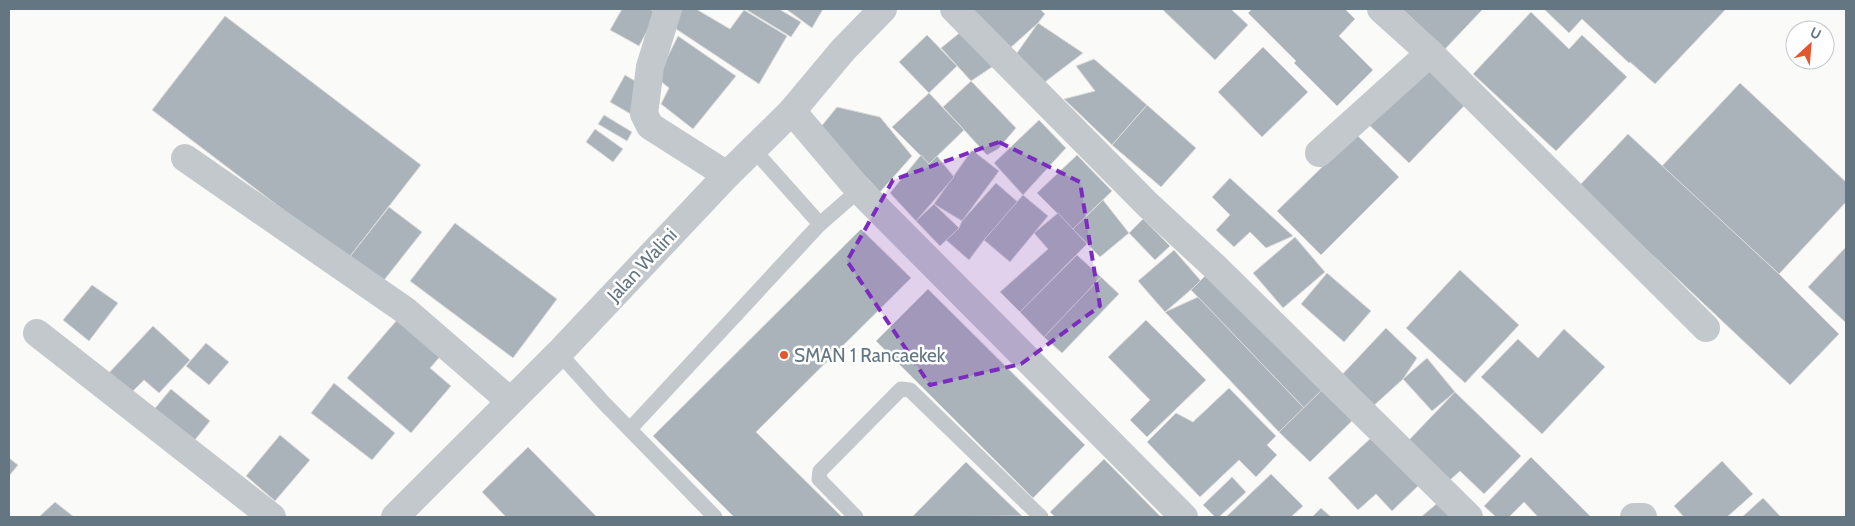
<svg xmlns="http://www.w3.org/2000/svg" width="1855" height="526" viewBox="0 0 1855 526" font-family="Cabin,sans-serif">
  <rect width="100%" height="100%" fill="#fafaf8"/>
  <g fill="#aab3b9" stroke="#dcdcda">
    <polygon points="622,9 650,9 657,13 639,46 610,30"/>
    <polygon points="674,9 696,9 730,29 744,10 787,36 759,84 667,23"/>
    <polygon points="745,9 779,9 801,22 791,37"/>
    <polygon points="786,9 823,9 812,28"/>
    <polygon points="970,9 1040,9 1045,14 1038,23 1009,49"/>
    <polygon points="1162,9 1231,9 1248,25 1215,60"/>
    <polygon points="1252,9 1345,9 1355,19 1339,36 1373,70 1337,106 1294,63 1296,61 1248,13"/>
    <polygon points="1402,9 1483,9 1445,49"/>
    <polygon points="1544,9 1726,9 1655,84 1630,62 1629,63 1582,19 1569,33"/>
    <polygon points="1531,12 1569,49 1582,35 1627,77 1556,151 1473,74"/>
    <polygon points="225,16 421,165 348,259 152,110"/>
    <polygon points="1038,23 1083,53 1041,85 1017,53"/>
    <polygon points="968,26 998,63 971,81 941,48"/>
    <polygon points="927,35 957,66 929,93 899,62"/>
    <polygon points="678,36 736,76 693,129 661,104 669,88 657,78"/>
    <polygon points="1263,47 1308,92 1262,137 1218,92"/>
    <polygon points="1094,59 1147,105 1112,145 1064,99 1095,91 1076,66"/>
    <polygon points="1421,62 1465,105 1409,163 1364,120"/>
    <polygon points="625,75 640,84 641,120 610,102"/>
    <polygon points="971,81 1016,128 998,149 987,155 943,107"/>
    <polygon points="1740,83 1846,182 1846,202 1779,274 1662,166"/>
    <polygon points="929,93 964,130 929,164 892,127"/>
    <polygon points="1147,105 1196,148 1161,187 1112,145"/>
    <polygon points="837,107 880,117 912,156 880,192 820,128"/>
    <polygon points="604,115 632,132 627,141 598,124"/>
    <polygon points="1039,120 1066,148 1023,195 994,163"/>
    <polygon points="595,129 623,149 613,162 586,142"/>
    <polygon points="1356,134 1399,177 1321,255 1277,211"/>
    <polygon points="1628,134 1779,274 1839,334 1790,385 1579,186"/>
    <polygon points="972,150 999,171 962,221 934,204"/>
    <polygon points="921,155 929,164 937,156 954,177 916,221 890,193"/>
    <polygon points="1077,155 1112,191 1073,229 1037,193"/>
    <polygon points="1230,178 1293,236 1266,248 1250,232 1234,247 1216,230 1230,215 1212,197"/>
    <polygon points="996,183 1019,203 984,240 969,260 946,240 959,228 962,221"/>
    <polygon points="1023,195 1048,216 1010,262 984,240"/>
    <polygon points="1103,200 1129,233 1100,257 1073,229"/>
    <polygon points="934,204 959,228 940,246 916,221"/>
    <polygon points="389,207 422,232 381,284 348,259"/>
    <polygon points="1058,213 1087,244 1020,312 1000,292 1048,249 1034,233"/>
    <polygon points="1143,219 1170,246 1155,260 1129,233"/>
    <polygon points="455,223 557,299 513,358 410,281"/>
    <polygon points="861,229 911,278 756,432 842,517 734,517 653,436"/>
    <polygon points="1295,237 1325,272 1283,308 1253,273"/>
    <polygon points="1846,247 1846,323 1808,287"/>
    <polygon points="1174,250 1201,281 1165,312 1138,281"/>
    <polygon points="1077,255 1101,277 1044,337 1020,312"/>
    <polygon points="1214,267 1330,382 1304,408 1191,290"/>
    <polygon points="1460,270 1519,325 1465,383 1406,328"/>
    <polygon points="1327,273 1371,311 1344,342 1301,304"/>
    <polygon points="1101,277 1119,294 1062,353 1044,337"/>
    <polygon points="92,285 118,303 89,341 63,320"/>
    <polygon points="928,289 1085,445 1033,498 876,341"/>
    <polygon points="1198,297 1304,408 1279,432 1165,312"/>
    <polygon points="403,313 446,350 430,368 451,386 411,433 347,378"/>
    <polygon points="1146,320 1206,380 1147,437 1130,420 1150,400 1108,357"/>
    <polygon points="153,326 190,360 159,393 144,380 128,396 106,376"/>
    <polygon points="1386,328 1417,358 1403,379 1370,409 1338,379"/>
    <polygon points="1564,329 1605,367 1542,434 1481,377 1518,339 1538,358"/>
    <polygon points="206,343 229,362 209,385 186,366"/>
    <polygon points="1427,358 1455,392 1432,411 1403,379"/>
    <polygon points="1330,382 1360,413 1310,462 1279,432"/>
    <polygon points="334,383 395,433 372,460 311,413"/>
    <polygon points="1229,388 1276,436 1267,445 1277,455 1256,477 1239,460 1200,497 1147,442 1176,413 1193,422"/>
    <polygon points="171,389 210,421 190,446 151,413"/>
    <polygon points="1455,392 1521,456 1484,494 1460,471 1450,480 1409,440"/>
    <polygon points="280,435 310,460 275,501 246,476"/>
    <polygon points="1373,436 1419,485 1392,511 1376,494 1358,510 1328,478"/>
    <polygon points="528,447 597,517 506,517 482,492"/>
    <polygon points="1531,457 1591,517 1538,517 1524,502 1509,517 1496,517 1484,506"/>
    <polygon points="9,458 18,465 9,476"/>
    <polygon points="1104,459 1161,517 1055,517 1050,512"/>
    <polygon points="1722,461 1753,494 1727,517 1684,517 1674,506"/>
    <polygon points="966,462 1022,516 912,517"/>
    <polygon points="1271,474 1303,506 1291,517 1226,517"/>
    <polygon points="1232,477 1246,492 1219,517 1215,517 1203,505"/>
    <polygon points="1763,498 1781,517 1742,517"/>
    <polygon points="1441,500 1456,517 1421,517"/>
    <polygon points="55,502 74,517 39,517"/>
    <polygon points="1321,508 1331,517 1312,517"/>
  </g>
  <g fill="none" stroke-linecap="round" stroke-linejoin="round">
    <g stroke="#c3c8cc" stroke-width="15">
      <polyline points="820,224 859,190"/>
      <polyline points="559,353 603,402 715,517"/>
      <polyline points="630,429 820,224 753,149"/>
      <polyline points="856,517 819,479 820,471 901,389 910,390 1041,517"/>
    </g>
    <g stroke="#c3c8cc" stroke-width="28">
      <polyline points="668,9 650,67 644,114 650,126 727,175"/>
      <polyline points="954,9 1148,205 1214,266 1469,517"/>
      <polyline points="1381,9 1430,53 1706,328"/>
      <polyline points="792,111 859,190 1184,517"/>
      <polyline points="1319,153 1430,53"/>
      <polyline points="185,158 406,311 510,401"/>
      <polyline points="37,333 272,517"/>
      <polyline points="1634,517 1643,517"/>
    </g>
    <polyline stroke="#c3c8cc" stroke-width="28" points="395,517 559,353 727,175 792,111 843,50 883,9"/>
  </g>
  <path fill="#7b2cbf" fill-opacity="0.2" stroke="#7b2cbf" stroke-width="4" stroke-dasharray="10 6" stroke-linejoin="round" d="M999,142L1080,182L1100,306L1021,364L930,385L847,261L893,180Z"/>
  <circle fill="#e4572e" stroke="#fff" stroke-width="2" cx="784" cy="355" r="5"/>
  <g text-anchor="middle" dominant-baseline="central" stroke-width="5" stroke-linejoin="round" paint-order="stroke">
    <g font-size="19" fill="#657683" stroke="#fff">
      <text transform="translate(642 265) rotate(-47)">Jalan Walini</text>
    </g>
    <g font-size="19" fill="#657683" stroke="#fff" text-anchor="start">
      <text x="794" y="355">SMAN 1 Rancaekek</text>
    </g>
  </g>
  <rect width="1855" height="526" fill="none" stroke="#657683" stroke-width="20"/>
  <g transform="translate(1810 45) rotate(26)"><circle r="24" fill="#ffffff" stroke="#c1c8cd"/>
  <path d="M0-4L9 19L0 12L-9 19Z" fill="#e4572e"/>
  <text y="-8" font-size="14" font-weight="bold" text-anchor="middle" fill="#657683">U</text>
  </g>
</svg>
